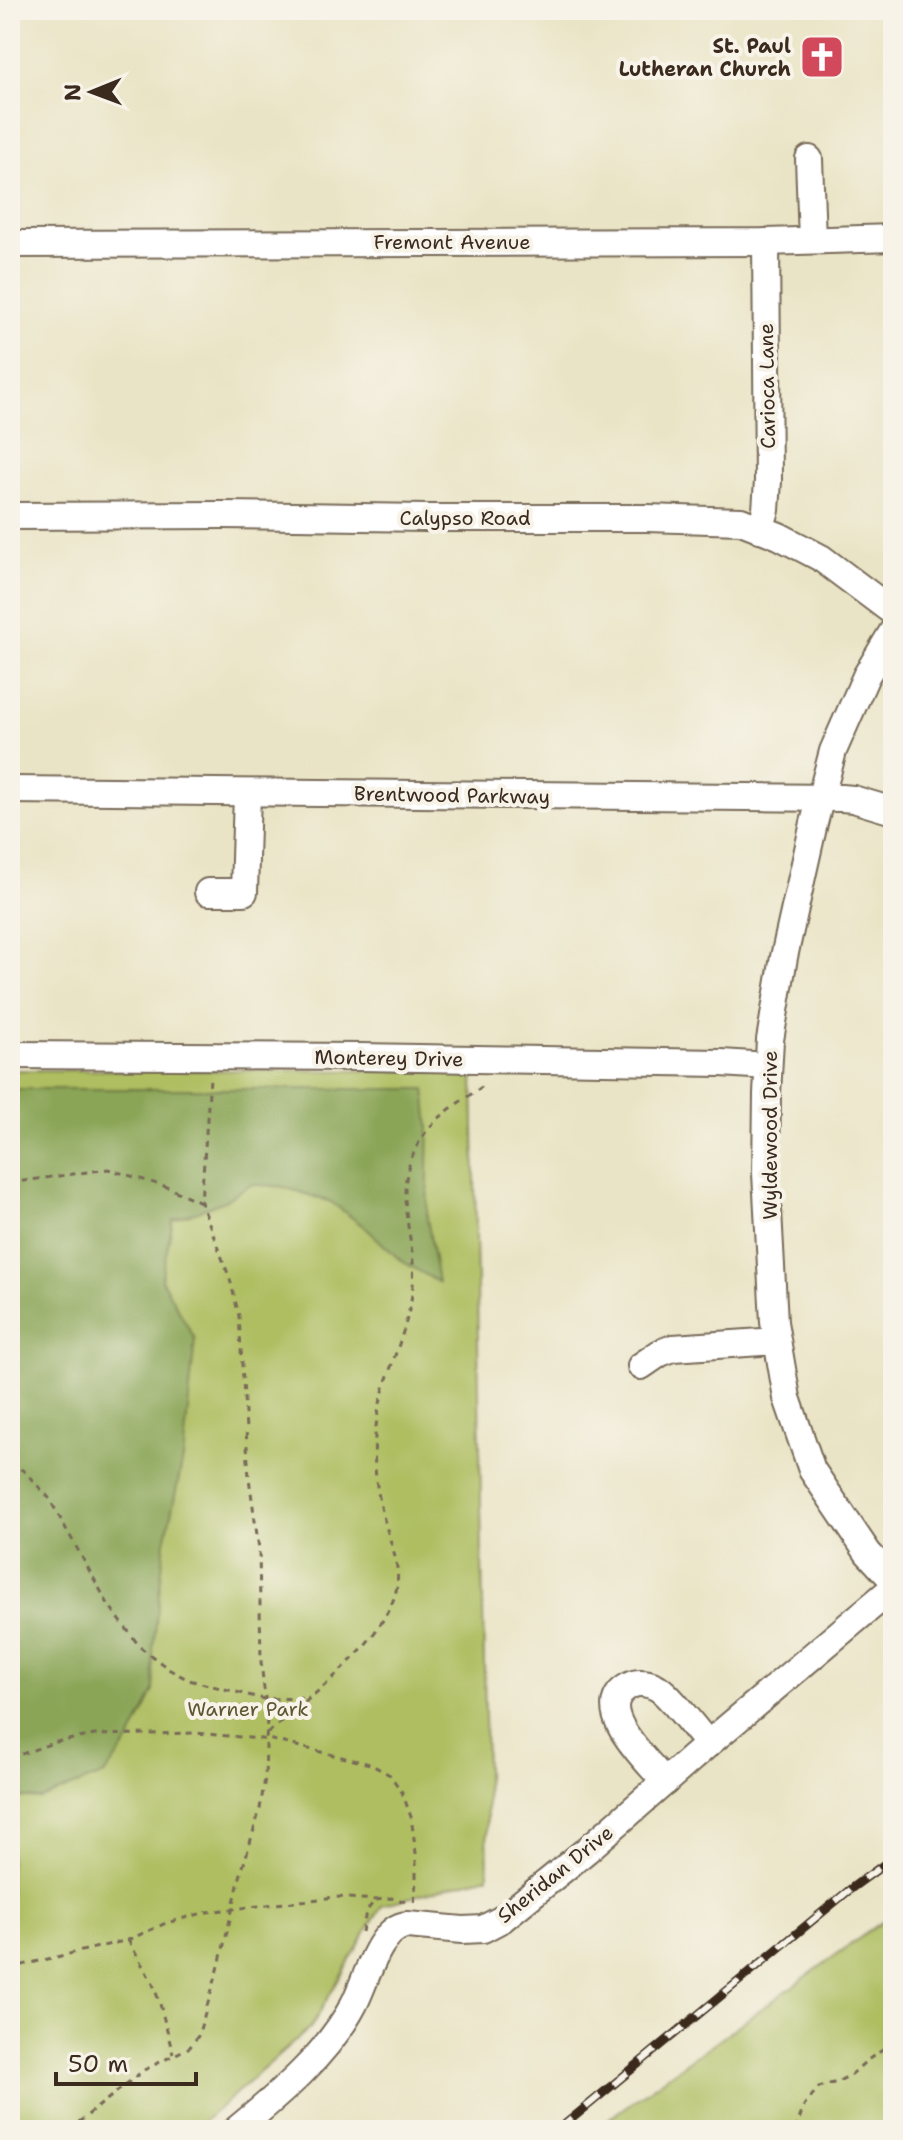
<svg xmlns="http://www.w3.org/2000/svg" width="903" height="2140" viewBox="0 0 903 2140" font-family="'Shantell Sans',sans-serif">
  <rect width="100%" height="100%" fill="#f7f3e8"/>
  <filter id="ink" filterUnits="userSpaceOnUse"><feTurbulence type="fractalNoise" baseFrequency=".0125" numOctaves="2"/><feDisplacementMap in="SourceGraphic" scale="16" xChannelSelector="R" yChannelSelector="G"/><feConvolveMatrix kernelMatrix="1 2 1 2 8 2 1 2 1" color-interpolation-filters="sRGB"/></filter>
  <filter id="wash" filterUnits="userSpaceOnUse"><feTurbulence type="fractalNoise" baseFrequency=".006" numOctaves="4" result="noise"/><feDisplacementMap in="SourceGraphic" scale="32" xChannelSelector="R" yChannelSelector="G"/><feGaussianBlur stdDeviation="1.8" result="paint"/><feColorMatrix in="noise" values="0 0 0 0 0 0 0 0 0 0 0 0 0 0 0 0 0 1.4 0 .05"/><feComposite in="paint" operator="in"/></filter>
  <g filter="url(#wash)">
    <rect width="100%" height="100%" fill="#eae4c6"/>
    <g fill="#aebe61" stroke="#747440" stroke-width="2">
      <polygon points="10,1070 473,1071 488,1876 382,1905 311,2027 194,2130 10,2130"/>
      <polygon points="893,1914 893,2130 593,2130"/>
    </g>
    <polygon fill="#8aa557" stroke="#62683a" stroke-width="2" points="10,1089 425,1089 429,1126 427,1218 438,1282 400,1260 367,1229 331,1202 284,1187 251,1184 222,1202 173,1220 161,1279 195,1339 183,1459 165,1542 153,1650 154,1691 130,1740 105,1774 41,1799 10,1797"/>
  </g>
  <g filter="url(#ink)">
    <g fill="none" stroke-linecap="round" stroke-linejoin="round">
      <g stroke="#786b59" stroke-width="30">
        <g id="minor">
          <polyline points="809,159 812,240"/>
          <polyline points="10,244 766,242 893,238"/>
          <polyline points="10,516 223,515 427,518 647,518 741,521 779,536 821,558 893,612"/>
          <polyline points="760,529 766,510 768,481 766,242"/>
          <polyline points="893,631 866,676 833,751 814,823 784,957 770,1040 767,1094 766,1173 774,1322 787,1398 812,1470 868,1553 893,1580"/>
          <polyline points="10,790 842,798 853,799 893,811"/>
          <polyline points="208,892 244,892 247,793"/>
          <polyline points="10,1055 360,1057 721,1063 768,1066"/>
          <polyline points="641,1366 660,1353 673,1348 777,1341"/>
          <path d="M665,1782C649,1762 588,1708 629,1686C638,1681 650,1683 658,1688C672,1697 696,1731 708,1744"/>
          <path d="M236,2130C280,2094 328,2054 354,2004C366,1981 379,1927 407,1925L463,1930L483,1929L502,1919L587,1850L708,1744L893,1588"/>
        </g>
      </g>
      <g stroke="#786b59" stroke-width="3" stroke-dasharray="6 6" stroke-linecap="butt">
        <polyline points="10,1183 108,1169 164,1186 201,1202"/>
        <polyline points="10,1463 24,1471 49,1498 108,1604 140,1647 170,1670 189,1680 264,1699 309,1698"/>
        <path d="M268,1733C311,1696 368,1656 392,1603C406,1572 390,1545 383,1515C379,1500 376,1483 375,1467C373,1444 376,1418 382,1395C392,1359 410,1323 413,1285C417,1236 391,1197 416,1148C430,1118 461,1102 486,1084"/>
        <polyline points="10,1758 56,1742 95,1735 196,1733 272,1740 370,1764 390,1775 402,1792 411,1817 416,1853 416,1881 414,1903"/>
        <polyline points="362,1932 366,1912 375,1900 391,1898 407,1902"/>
        <polyline points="128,1940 153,1984 160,2004 173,2054"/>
        <polyline points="10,1968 128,1940 166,1923 207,1912 336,1897 375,1900"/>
        <polyline points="69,2130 144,2070 190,2047 198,2036 218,1970 240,1877 260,1809 265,1778 267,1715 261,1662 259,1549 249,1478 239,1316 230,1279 201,1202 210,1078"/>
        <polyline points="206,2130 213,2124"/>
        <polyline points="795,2130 805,2104 819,2087 837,2082 852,2074 866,2061 893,2043"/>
      </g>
      <use href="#minor" stroke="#fff" stroke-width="26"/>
      <g stroke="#3b2a1e" stroke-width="9">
        <polyline id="rail" points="558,2130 853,1887 893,1858"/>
      </g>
      <use href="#rail" stroke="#f7f3e8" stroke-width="6" stroke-dasharray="18" stroke-linecap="butt"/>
    </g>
  </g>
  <defs>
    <g id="church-square" transform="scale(2.3)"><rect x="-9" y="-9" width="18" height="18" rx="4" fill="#d1495b" stroke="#f7f3e8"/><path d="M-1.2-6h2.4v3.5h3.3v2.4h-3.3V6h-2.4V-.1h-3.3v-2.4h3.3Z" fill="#fff"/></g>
  </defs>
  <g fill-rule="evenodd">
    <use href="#church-square" x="822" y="57"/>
  </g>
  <g text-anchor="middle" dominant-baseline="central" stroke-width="8" stroke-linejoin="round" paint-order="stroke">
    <g font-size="20" font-weight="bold" fill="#3b2a1e" stroke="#f7f3e8" text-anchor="end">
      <text x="791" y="46">St. Paul<tspan x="791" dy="23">Lutheran Church</tspan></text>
    </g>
    <g font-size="20" fill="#3b2a1e" stroke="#f7f3e8">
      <text x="452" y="242">Fremont Avenue</text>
      <text transform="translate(767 386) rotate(-91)">Carioca Lane</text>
      <text x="465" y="518">Calypso Road</text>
      <text transform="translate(452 795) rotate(1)">Brentwood Parkway</text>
      <text transform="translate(389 1058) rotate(1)">Monterey Drive</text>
      <text transform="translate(770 1135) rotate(-90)">Wyldewood Drive</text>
      <text transform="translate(555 1874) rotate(-39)">Sheridan Drive</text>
    </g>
    <g font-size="20" fill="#5e5632" stroke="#f7f3e8">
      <text x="248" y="1709">Warner Park</text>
    </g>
  </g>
  <rect width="903" height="2140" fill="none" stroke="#f7f3e8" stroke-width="40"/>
  <g transform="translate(92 92) rotate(269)" stroke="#f7f3e8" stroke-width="6" paint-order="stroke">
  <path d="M0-6L14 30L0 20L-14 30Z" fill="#3b2a1e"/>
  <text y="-12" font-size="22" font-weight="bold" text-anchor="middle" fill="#3b2a1e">N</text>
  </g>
  <path d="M56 2072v12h140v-12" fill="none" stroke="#3b2a1e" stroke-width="4"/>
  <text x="68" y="2072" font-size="24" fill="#3b2a1e" stroke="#f7f3e8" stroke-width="6" paint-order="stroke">50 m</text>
</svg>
